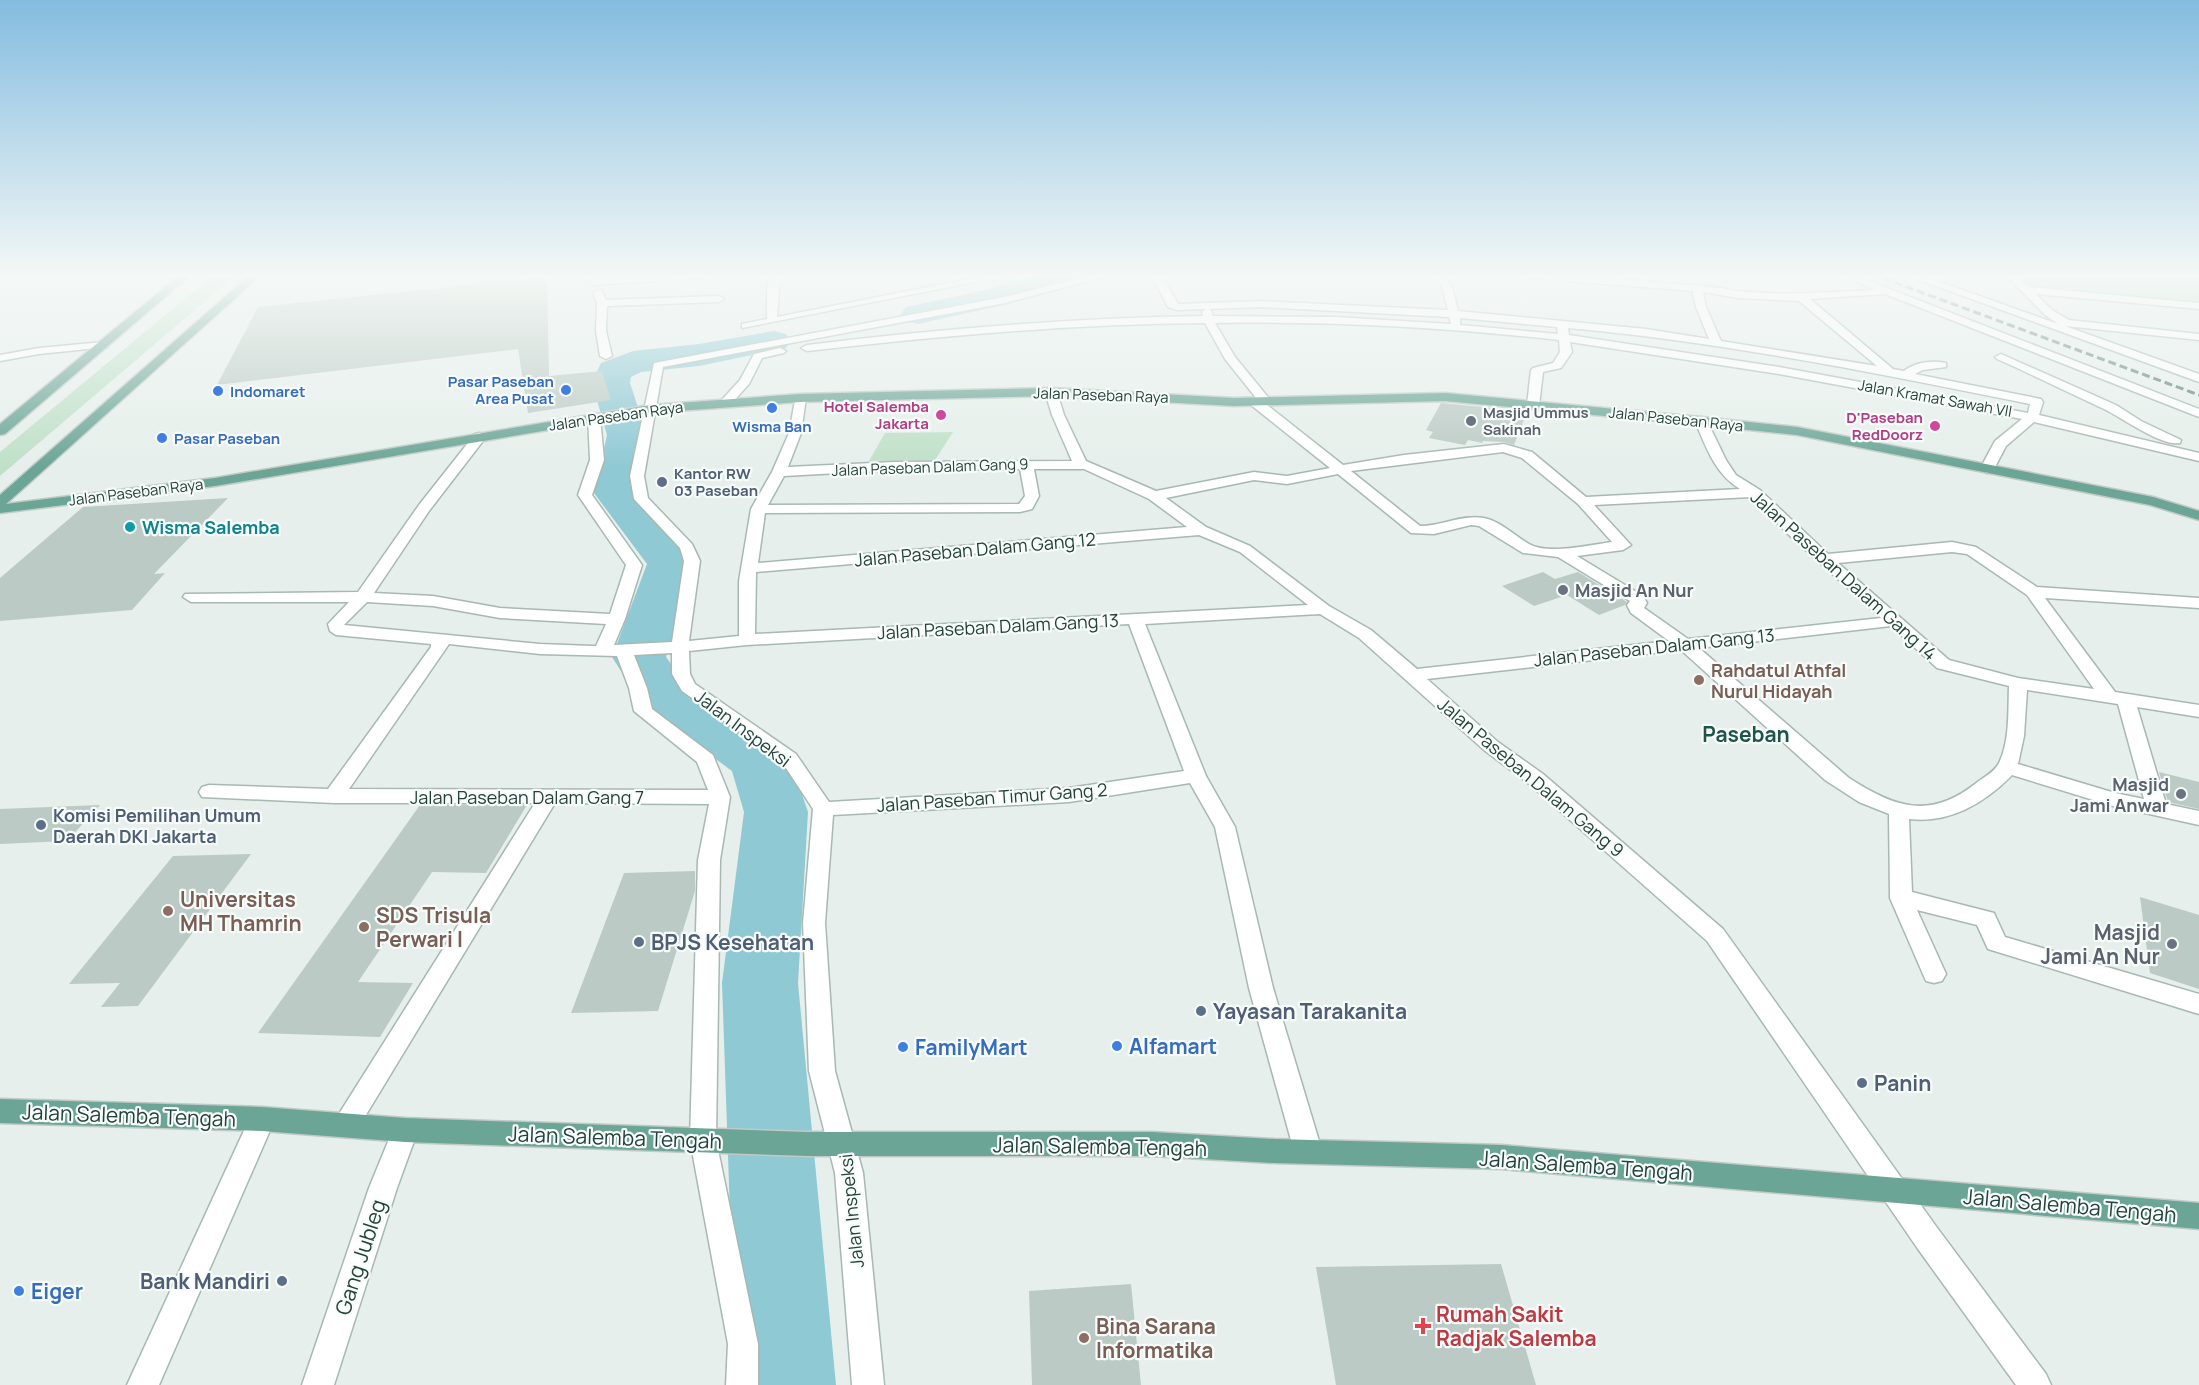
<svg xmlns="http://www.w3.org/2000/svg" width="2199" height="1385" viewBox="0 0 2199 1385" font-family="Manrope,sans-serif">
  <rect width="100%" height="100%" fill="#e6efeb"/>
  <g fill="#bfe0c8">
    <polygon points="215,274 237,274 0,476 0,452"/>
    <polygon points="2010,274 2199,274 2199,306 2026,290"/>
    <polygon points="953,432 935,460 869,461 885,433"/>
  </g>
  <g fill="none" stroke-linecap="round" stroke-linejoin="round">
    <g fill="#8ec9d4" fill-rule="evenodd">
      <polygon points="1043,274 1089,274 1085,281 1008,304 918,324 906,321 901,314 906,307 990,289"/>
      <polygon points="774,331 786,334 791,341 786,348 699,366 641,372 631,377 630,383 647,435 638,492 696,563 666,657 683,681 782,748 791,762 808,812 798,983 836,1385 736,1385 722,983 744,812 732,771 643,705 612,657 647,564 594,493 607,435 592,383 601,363 633,351 699,344"/>
    </g>
  </g>
  <g fill="#bbcac4">
    <polygon points="547,277 549,376 602,371 611,400 528,413 518,349 217,385 258,307"/>
    <polygon points="1441,403 1504,409 1500,416 1524,420 1514,445 1505,442 1483,441 1482,443 1468,440 1465,445 1429,438 1433,432 1426,430"/>
    <polygon points="228,498 154,574 165,573 132,610 0,621 0,578 83,507"/>
    <polygon points="1543,572 1555,579 1578,572 1627,602 1625,605 1599,615 1567,595 1534,606 1502,586"/>
    <polygon points="2159,772 2199,782 2199,809 2168,802"/>
    <polygon points="100,805 67,841 0,844 0,809"/>
    <polygon points="420,805 527,805 486,873 432,872 358,982 413,983 380,1037 258,1033"/>
    <polygon points="251,854 138,1006 101,1007 120,983 69,984 173,856"/>
    <polygon points="695,871 695,891 658,1011 571,1013 624,873"/>
    <polygon points="2140,897 2199,915 2199,989 2150,973"/>
    <polygon points="1501,1264 1536,1385 1336,1385 1316,1267"/>
    <polygon points="1131,1284 1141,1385 1032,1385 1029,1291"/>
  </g>
  <g fill="none" stroke-linecap="round" stroke-linejoin="round">
    <g stroke="#a8b8b2" stroke-width="3">
      <g id="minor">
        <polygon points="666,274 718,274 713,277 593,285 588,282 593,279"/>
        <polygon points="770,274 780,274 777,317 994,274 1015,274 742,328 742,324 767,319 767,291"/>
        <path d="M1097,274H1115L1005,303L663,367L644,476L648,498L692,544L700,561L689,641L739,636V581L751,509L772,472L789,433L796,395H804L806,398L801,433L788,467L894,462L1072,461L1052,415L1045,392L1051,388L1057,392L1064,415L1086,461L1156,491L1254,472L1287,476L1330,468L1251,405V399H1257L1225,359L1205,323C1071,324 939,336 807,351L801,348L807,345C939,329 1070,318 1203,316L1202,312L1206,309L1177,310L1168,307L1151,274H1161L1178,304L1261,301L1448,310L1442,287L1435,274H1445L1452,287L1458,311L1646,329L1709,339L1696,307L1692,291L1519,277L1514,274H1557L1714,287C1768,298 1820,292 1875,290L1837,274H1851L2199,409V417L1885,294L1810,299L1893,369L1904,371C1915,362 1932,360 1946,363V367L1923,370L1915,374L2041,399L2043,402L2039,415L2199,453V461L2034,422L2006,446L1994,469L1987,473L1980,469L1995,441L2022,419L1779,374L1570,342L1572,352L1561,368L1543,372L1539,405L1533,409L1527,405L1531,370L1533,368L1553,363L1560,352L1559,340C1445,327 1330,321 1215,323L1235,357L1272,402L1267,405L1343,465L1404,455L1504,444L1532,452L1586,497L1740,489C1715,474 1706,447 1695,421L1701,417L1707,421L1726,460L1736,475L1760,490L1828,554L1952,542L1976,547L2037,587L2199,598V608L2045,598L2115,692L2199,705V717L2137,707L2166,804L2199,811V825L2113,806L2012,775C1985,803 1949,824 1909,819L1912,892L1994,913L2005,937L2199,994V1014L1988,949L1977,925L1917,910L1946,974L1942,981L1934,983L1926,981L1890,898L1889,814L1859,802L1825,780L1681,650L1427,679L1498,742L1543,774L1723,929L1938,1229L2046,1374L2051,1385H2016L1918,1249L1707,941L1529,784L1484,750L1359,638L1320,614L1145,624L1206,776L1235,827L1273,988L1322,1151L1318,1160L1308,1163L1298,1160L1294,1151L1249,988L1215,827L1190,783L1069,802L833,815L825,923L835,1071L863,1173L884,1385H852L835,1173L809,1071L803,923L813,809L782,762L682,691L672,674V653L634,655L647,688L652,709L713,755L730,797L720,860L716,1140L758,1344V1385H726L728,1344L690,1140L698,860L709,804L555,803L355,1133L346,1137L337,1133L333,1125L337,1117L535,803H334L202,797L199,792L202,787L209,785L328,789L431,647V644L336,635L330,631L328,624L349,602H191L183,597L185,594L358,592L419,505L475,434L480,433L486,437L429,511L374,593L433,596L500,608L610,614L626,565L578,495L590,460L588,417L594,413L600,417L604,460L592,495L642,565L625,619L614,645L672,642L684,561L680,548L634,499L630,476L654,363L1005,297ZM1703,292L1738,298L1799,301L1877,366L1721,341L1706,307ZM1261,307L1449,317L1451,324L1336,317L1213,316L1211,310L1208,309ZM1460,318L1557,327L1558,334L1460,325ZM1568,328C1723,342 1877,373 2030,404L2028,413L1779,367L1569,335ZM1503,452L1522,458L1578,504L1612,542C1590,545 1548,555 1529,544C1515,536 1500,521 1484,518C1463,514 1441,526 1420,526L1351,471ZM1020,469L1025,496L1019,504L768,505L784,476L894,470ZM1034,469H1084L1149,499L1187,527L758,563L765,513L1020,512L1032,509L1039,496ZM1338,474L1411,533L1434,534L1471,525L1479,526L1523,553L1558,557L1630,601L1627,605L1631,613L1669,641L1417,669L1371,630L1329,606L1250,546L1206,527L1166,498L1254,480L1287,484ZM1751,497L1790,536L1881,618L1688,639L1644,608L1647,603L1643,596L1577,556L1623,550L1631,545L1594,505ZM1199,535L1240,552L1308,605L755,634L756,572ZM1952,552L1967,554L2027,595L2094,689L2018,678L1949,660L1838,563ZM367,602L433,606L500,618L606,624L596,646H592L540,644L344,625ZM1129,624L1184,771L1069,788L829,802L796,754L695,684L690,674L689,651L747,645ZM1891,626L1937,668L2009,686C2008,710 2010,741 1999,763C1994,773 1982,778 1975,784C1929,820 1894,807 1849,778L1699,648ZM449,644L540,654L617,656L629,688L634,711L697,762L708,790L349,789ZM2027,690L2118,704L2144,799L2115,793L2018,764L2024,736Z"/>
        <polygon points="1903,274 1918,274 2058,324 2044,314 2005,274 2016,274 2029,287 2199,303 2199,309 2036,294 2052,310 2069,320 2199,334 2199,340 2065,326 2199,374 2199,382"/>
        <polygon points="598,290 602,291 606,300 719,296 724,299 719,302 607,306 606,331 612,356 606,359 600,356 596,331 597,303 593,293"/>
        <polygon points="103,342 109,345 107,347 39,354 0,361 0,355 39,348"/>
        <polygon points="780,348 786,351 784,353 762,358 749,384 729,406 721,406 719,403 740,380 754,354"/>
        <path d="M2001,354L2116,405L2141,421L2181,440L2180,443C2162,447 2121,417 2104,409C2068,392 2033,375 1997,359L1995,357Z"/>
        <polygon points="262,1107 271,1111 275,1119 159,1385 127,1385 253,1111"/>
        <polygon points="405,1118 414,1122 418,1130 397,1188 334,1385 302,1385 369,1188 396,1122"/>
      </g>
    </g>
    <g stroke="#c2cac8" stroke-width="3">
      <g id="major">
        <polygon points="181,274 192,274 5,434 0,435 0,424"/>
        <polygon points="251,274 262,274 6,504 215,478 650,405 800,394 1051,388 1234,398 1445,393 1701,417 1797,427 2153,497 2199,511 2199,520 2150,505 1797,435 1701,425 1445,401 1234,406 1051,396 800,402 650,413 215,486 0,513 0,495"/>
        <polygon points="0,1099 262,1107 405,1118 808,1132 1152,1132 1274,1139 1501,1145 2199,1203 2199,1229 1501,1169 1274,1163 1152,1156 808,1156 405,1142 262,1131 0,1123"/>
      </g>
    </g>
    <use href="#minor" fill="#fff" fill-rule="evenodd"/>
    <use href="#major" fill="#6aa596" fill-rule="evenodd"/>
    <polyline stroke="#5f7d75" stroke-width="3" stroke-dasharray="8 4" stroke-linecap="butt" points="1872,274 2199,395"/>
  </g>
  <linearGradient id="sky" x2="0" y2="1"><stop stop-color="#84bce0"/><stop offset="0.59" stop-color="#f4f8f6"/><stop offset="1" stop-color="#f4f8f6" stop-opacity="0"/></linearGradient>
  <rect width="2199" height="468" fill="url(#sky)"/>
  <g fill="#3f7fe0" stroke="#f7fbf9" stroke-width="2">
    <circle cx="566" cy="390" r="6"/>
    <circle cx="218" cy="391" r="6"/>
    <circle cx="772" cy="408" r="6"/>
    <circle cx="162" cy="438" r="6"/>
    <circle cx="1117" cy="1046" r="6"/>
    <circle cx="903" cy="1047" r="6"/>
    <circle cx="19" cy="1291" r="6"/>
  </g>
  <g fill="#d1479c" stroke="#f7fbf9" stroke-width="2">
    <circle cx="941" cy="415" r="6"/>
    <circle cx="1935" cy="426" r="6"/>
  </g>
  <g fill="#6b7280" stroke="#f7fbf9" stroke-width="2">
    <circle cx="1471" cy="421" r="6"/>
    <circle cx="1563" cy="590" r="6"/>
    <circle cx="2181" cy="794" r="6"/>
    <circle cx="2172" cy="944" r="6"/>
  </g>
  <g fill="#5c6f8a" stroke="#f7fbf9" stroke-width="2">
    <circle cx="662" cy="482" r="6"/>
    <circle cx="41" cy="825" r="6"/>
    <circle cx="639" cy="942" r="6"/>
    <circle cx="1201" cy="1011" r="6"/>
    <circle cx="1862" cy="1083" r="6"/>
    <circle cx="282" cy="1281" r="6"/>
  </g>
  <circle fill="#0f9aa8" stroke="#f7fbf9" stroke-width="2" cx="130" cy="527" r="6"/>
  <g fill="#8d6e63" stroke="#f7fbf9" stroke-width="2">
    <circle cx="1699" cy="680" r="6"/>
    <circle cx="168" cy="911" r="6"/>
    <circle cx="364" cy="927" r="6"/>
    <circle cx="1084" cy="1338" r="6"/>
  </g>
  <path fill="#e0444e" stroke="#f7fbf9" stroke-width="2" d="M1420 1317h6v6h6v6h-6v6h-6v-6h-6v-6h6z"/>
  <g text-anchor="middle" dominant-baseline="central" stroke-width="4.5" stroke-linejoin="round" paint-order="stroke">
    <g font-size="15" font-weight="bold" fill="#366cbe" stroke="#f7fbf9" text-anchor="start">
      <text x="554" y="381" text-anchor="end">Pasar Paseban<tspan x="554" dy="17">Area Pusat</tspan></text>
      <text x="230" y="391">Indomaret</text>
      <text x="772" y="426" text-anchor="middle">Wisma Ban</text>
      <text x="174" y="438">Pasar Paseban</text>
    </g>
    <g font-size="15" fill="#24423a" stroke="#f7fbf9">
      <text transform="translate(1101 395) rotate(2)">Jalan Paseban Raya</text>
      <text transform="translate(1935 398) rotate(10)">Jalan Kramat Sawah VII</text>
      <text transform="translate(616 416) rotate(-8)">Jalan Paseban Raya</text>
      <text transform="translate(1676 419) rotate(6)">Jalan Paseban Raya</text>
      <text transform="translate(930 467) rotate(-2)">Jalan Paseban Dalam Gang 9</text>
      <text transform="translate(136 492) rotate(-7)">Jalan Paseban Raya</text>
    </g>
    <g font-size="15" font-weight="bold" fill="#b23c85" stroke="#f7fbf9" text-anchor="end">
      <text x="929" y="406">Hotel Salemba<tspan x="929" dy="17">Jakarta</tspan></text>
      <text x="1923" y="417">D'Paseban<tspan x="1923" dy="17">RedDoorz</tspan></text>
    </g>
    <g font-size="15" font-weight="bold" fill="#5b616d" stroke="#f7fbf9" text-anchor="start">
      <text x="1483" y="412">Masjid Ummus<tspan x="1483" dy="17">Sakinah</tspan></text>
    </g>
    <g font-size="15" font-weight="bold" fill="#4e5e75" stroke="#f7fbf9" text-anchor="start">
      <text x="674" y="473">Kantor RW<tspan x="674" dy="17">03 Paseban</tspan></text>
    </g>
    <g font-size="18" font-weight="bold" fill="#0d838f" stroke="#f7fbf9" text-anchor="start">
      <text x="142" y="527">Wisma Salemba</text>
    </g>
    <g font-size="18" fill="#24423a" stroke="#f7fbf9">
      <text transform="translate(975 549) rotate(-5)">Jalan Paseban Dalam Gang 12</text>
      <text transform="translate(1844 575) rotate(42)">Jalan Paseban Dalam Gang 14</text>
      <text transform="translate(998 626) rotate(-3)">Jalan Paseban Dalam Gang 13</text>
      <text transform="translate(1654 647) rotate(-6)">Jalan Paseban Dalam Gang 13</text>
      <text transform="translate(743 728) rotate(37)">Jalan Inspeksi</text>
      <text transform="translate(1531 777) rotate(40)">Jalan Paseban Dalam Gang 9</text>
      <text x="527" y="797">Jalan Paseban Dalam Gang 7</text>
      <text transform="translate(992 797) rotate(-4)">Jalan Paseban Timur Gang 2</text>
      <text transform="translate(851 1211) rotate(-96)">Jalan Inspeksi</text>
    </g>
    <g font-size="18" font-weight="bold" fill="#5b616d" stroke="#f7fbf9" text-anchor="start">
      <text x="1575" y="590">Masjid An Nur</text>
      <text x="2169" y="784" text-anchor="end">Masjid<tspan x="2169" dy="21">Jami Anwar</tspan></text>
    </g>
    <g font-size="18" font-weight="bold" fill="#785e54" stroke="#f7fbf9" text-anchor="start">
      <text x="1711" y="670">Rahdatul Athfal<tspan x="1711" dy="21">Nurul Hidayah</tspan></text>
    </g>
    <g font-size="18" font-weight="bold" fill="#4e5e75" stroke="#f7fbf9" text-anchor="start">
      <text x="53" y="815">Komisi Pemilihan Umum<tspan x="53" dy="21">Daerah DKI Jakarta</tspan></text>
    </g>
    <g font-size="21" font-weight="bold" fill="#1f5548" stroke="#f7fbf9">
      <text x="1746" y="734">Paseban</text>
    </g>
    <g font-size="21" font-weight="bold" fill="#785e54" stroke="#f7fbf9" text-anchor="start">
      <text x="180" y="899">Universitas<tspan x="180" dy="24">MH Thamrin</tspan></text>
      <text x="376" y="915">SDS Trisula<tspan x="376" dy="24">Perwari I</tspan></text>
      <text x="1096" y="1326">Bina Sarana<tspan x="1096" dy="24">Informatika</tspan></text>
    </g>
    <g font-size="21" font-weight="bold" fill="#5b616d" stroke="#f7fbf9" text-anchor="end">
      <text x="2160" y="932">Masjid<tspan x="2160" dy="24">Jami An Nur</tspan></text>
    </g>
    <g font-size="21" font-weight="bold" fill="#4e5e75" stroke="#f7fbf9" text-anchor="start">
      <text x="651" y="942">BPJS Kesehatan</text>
      <text x="1213" y="1011">Yayasan Tarakanita</text>
      <text x="1874" y="1083">Panin</text>
      <text x="270" y="1281" text-anchor="end">Bank Mandiri</text>
    </g>
    <g font-size="21" font-weight="bold" fill="#366cbe" stroke="#f7fbf9" text-anchor="start">
      <text x="1129" y="1046">Alfamart</text>
      <text x="915" y="1047">FamilyMart</text>
      <text x="31" y="1291">Eiger</text>
    </g>
    <g font-size="21" fill="#24423a" stroke="#f7fbf9">
      <text transform="translate(129 1115) rotate(2)">Jalan Salemba Tengah</text>
      <text transform="translate(615 1137) rotate(2)">Jalan Salemba Tengah</text>
      <text transform="translate(1100 1146) rotate(1)">Jalan Salemba Tengah</text>
      <text transform="translate(1586 1165) rotate(4)">Jalan Salemba Tengah</text>
      <text transform="translate(2070 1205) rotate(5)">Jalan Salemba Tengah</text>
      <text transform="translate(360 1257) rotate(-72)">Gang Jubleg</text>
    </g>
    <g font-size="21" font-weight="bold" fill="#be3a42" stroke="#f7fbf9" text-anchor="start">
      <text x="1436" y="1314">Rumah Sakit<tspan x="1436" dy="24">Radjak Salemba</tspan></text>
    </g>
  </g>
</svg>
